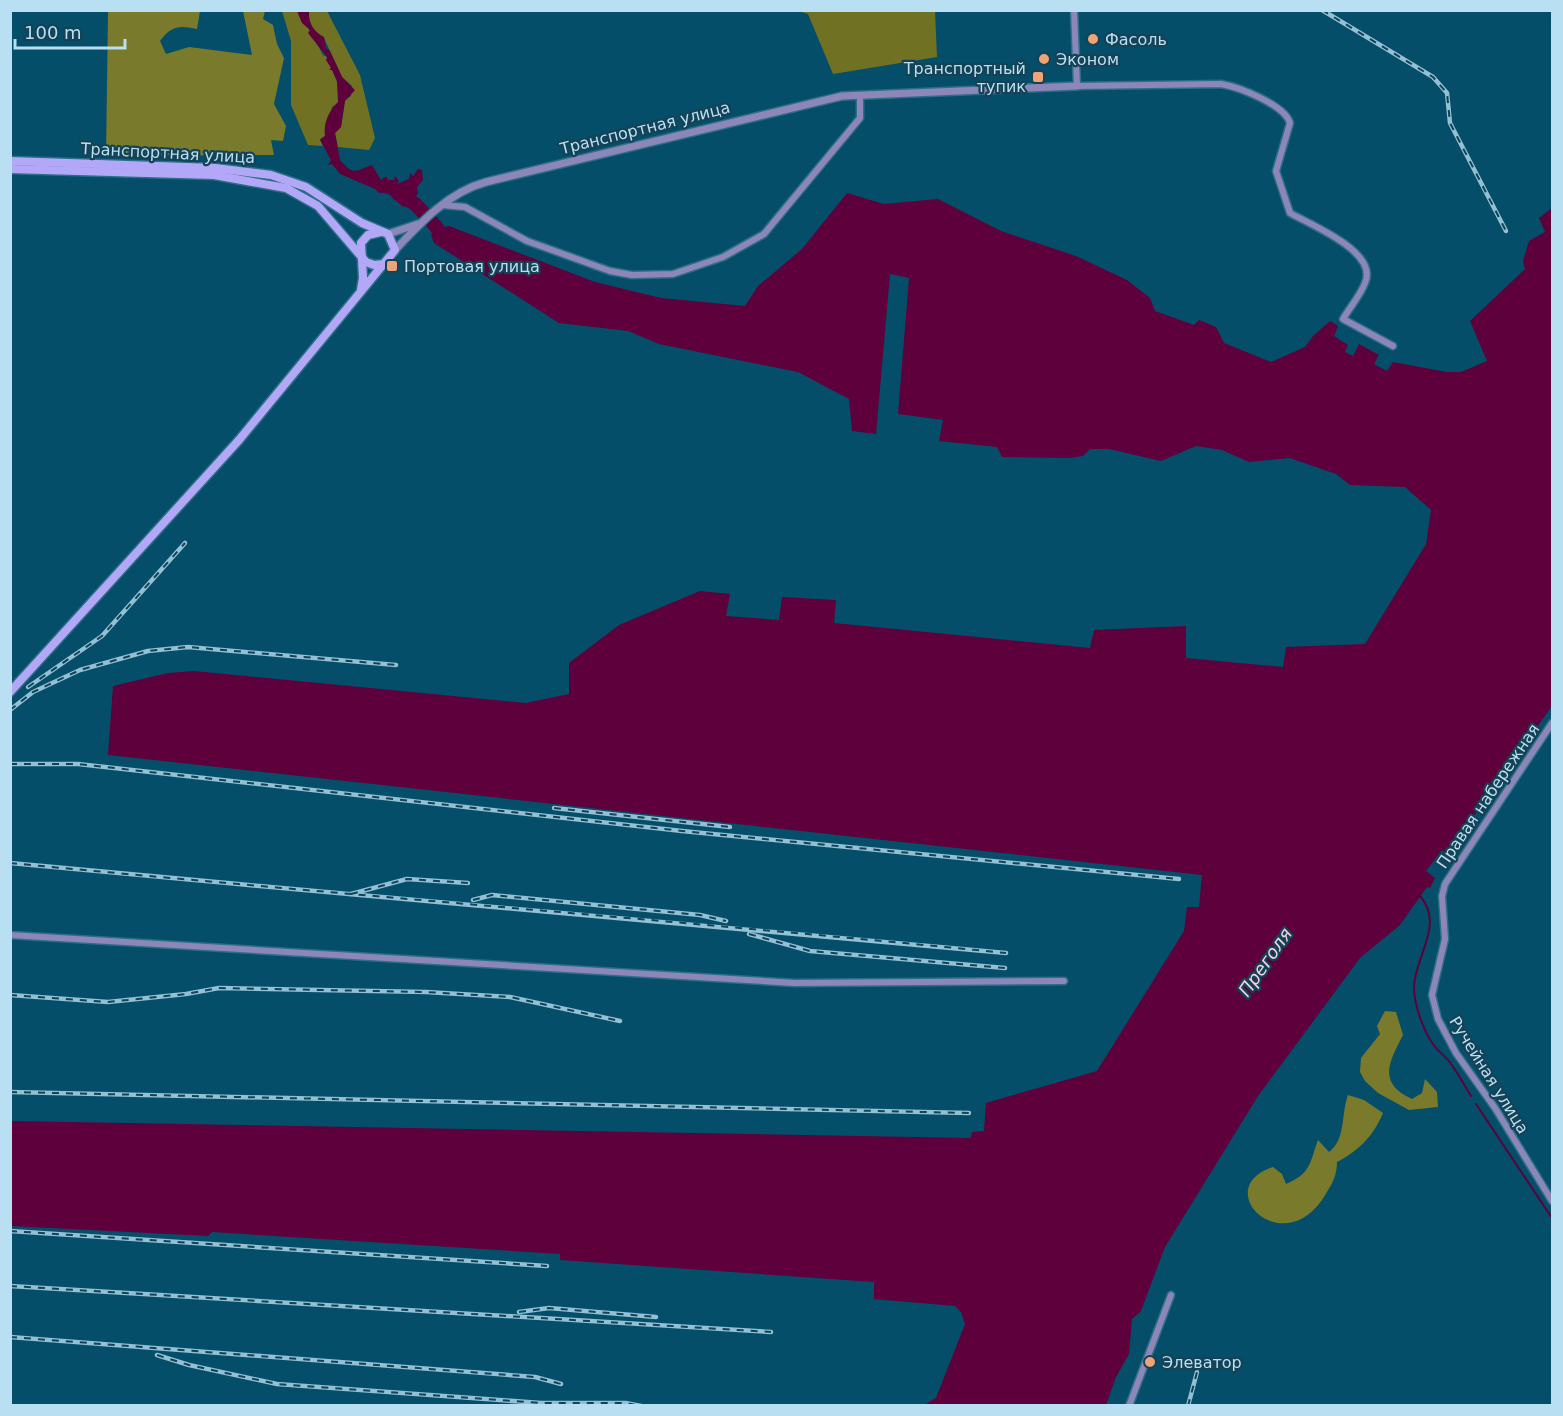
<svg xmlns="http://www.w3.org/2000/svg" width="1563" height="1416" viewBox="0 0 1563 1416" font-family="'DejaVu Sans',sans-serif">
  <rect width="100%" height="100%" fill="#054e69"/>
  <g fill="#707123">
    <polygon points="282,11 297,11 301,15 323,55 327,57 337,82 339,102 332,107 325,136 320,139 323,146 308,145 291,105 291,41"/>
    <polygon points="309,11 327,11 360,75 375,138 369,150 338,147 335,133 341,127 345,100 351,96 352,86 342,77 324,38 315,33 309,20"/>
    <polygon points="798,11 935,11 937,57 833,74 808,14"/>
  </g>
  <g fill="#797a2b">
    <path d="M108,11H200L197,29C179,25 171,26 160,41L166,54L189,47L252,55L243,11H265L263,19L273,25L277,44L284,58L274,104L286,126L283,141L271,140L274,155L106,156Z"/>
    <path d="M1385,1011L1396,1012L1403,1035C1389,1062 1377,1083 1412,1099L1422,1093L1425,1079L1437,1092L1438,1107L1409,1110L1378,1093L1365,1081L1360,1072L1361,1058L1380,1034L1377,1026Z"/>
    <path d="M1348,1095L1364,1100L1383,1113C1373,1137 1358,1151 1337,1162C1337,1178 1330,1187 1322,1200C1280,1260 1210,1188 1273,1167L1282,1174L1286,1184C1311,1173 1309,1165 1318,1140L1329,1152C1346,1140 1341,1113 1348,1095Z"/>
  </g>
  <g fill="#5d003b">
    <path d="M297,11H309C308,23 314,32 324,37L326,48L330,51L342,77L355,90L345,101L341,127L335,133L340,160C354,177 357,170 372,165L381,180L386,176L388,180H394L395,176L399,181L397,184L409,179L410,173L413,176L418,169L422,170L423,180L417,187L418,193L412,204L403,207C395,200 390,191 379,193L375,189L340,174L332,164L328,165L331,160L320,140L325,136C323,123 329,111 338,102L337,81L332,70H329L331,68L326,60L327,57L308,33L310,30L302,23Z"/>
    <polygon points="847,193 884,204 938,199 1001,231 1076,256 1127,280 1150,298 1155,311 1194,325 1199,320 1216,327 1224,343 1271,362 1305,347 1313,336 1330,321 1338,326 1334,336 1348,345 1345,352 1353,356 1359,344 1379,355 1374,364 1387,371 1393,362 1447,372 1461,372 1487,361 1470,321 1525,269 1523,261 1529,241 1545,232 1539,218 1552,208 1552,706 1447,853 1442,850 1426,871 1435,878 1430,888 1427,887 1400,925 1360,958 1258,1096 1165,1247 1141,1311 1132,1319 1129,1354 1116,1377 1106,1405 924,1405 936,1398 965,1324 961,1312 955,1306 874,1299 874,1282 560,1260 560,1254 212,1232 208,1236 11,1226 11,1121 971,1138 972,1132 984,1131 986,1103 1097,1071 1184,931 1187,907 1199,907 1202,875 108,755 113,686 168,673 194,671 526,703 569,694 569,663 619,625 700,591 730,594 726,616 779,620 782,597 836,600 834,623 1090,648 1094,630 1186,626 1186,658 1283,667 1286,647 1365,644 1426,544 1431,510 1405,487 1350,485 1336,474 1290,458 1249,462 1222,450 1196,446 1161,461 1109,449 1090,449 1083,456 1069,458 1002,457 997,447 939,441 943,420 898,414 909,278 890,274 876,434 852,431 849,399 798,372 659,344 628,331 559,323 434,243 431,235 437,228 449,226 595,282 661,298 745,306 758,286 802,249"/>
  </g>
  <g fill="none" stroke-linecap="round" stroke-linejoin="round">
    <g stroke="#5d003b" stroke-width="2">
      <path d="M1420,896C1445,924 1415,956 1414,987C1414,1005 1424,1034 1436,1048C1440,1053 1445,1056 1449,1061C1457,1072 1464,1084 1471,1096"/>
      <polyline points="1476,1104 1552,1218"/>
    </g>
    <g stroke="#5d003b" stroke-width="14">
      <polyline points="398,194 415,204 423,212"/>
      <polyline points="432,222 437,228"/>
    </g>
    <g stroke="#2d6e87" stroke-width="9">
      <g id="minor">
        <path d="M1074,10L1077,86L1221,84C1239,87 1285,105 1290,123L1276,171L1290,213C1311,225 1379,252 1365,283C1360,296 1350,307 1343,319L1393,346"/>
        <polyline points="442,205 465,207 527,241 610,271 632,275 673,274 723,257 764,234 860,118 860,96"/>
        <polyline points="1552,723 1445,884 1442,896 1445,939 1432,995 1438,1019 1456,1053 1495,1108 1552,1201"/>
        <polyline points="10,935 795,983 1064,981"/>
        <polyline points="1129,1406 1171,1295"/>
      </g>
    </g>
    <g stroke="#2d6e87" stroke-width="10">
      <g id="tertiary">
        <polyline points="388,234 418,224"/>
        <path d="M395,250C421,222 449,192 486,182L842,96L1077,86"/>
      </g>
    </g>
    <g stroke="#2d6e87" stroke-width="11">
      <g id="secondary">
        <polyline points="10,161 215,168 271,175 306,187 362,223 388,234 395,250 239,440 10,692"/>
        <polyline points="10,169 214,175 286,188 318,206 366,262 374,265 385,264"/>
        <polyline points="361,290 363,278 361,243 368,235 381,232"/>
      </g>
    </g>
    <use href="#minor" stroke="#8c86b9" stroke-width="6"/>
    <use href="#tertiary" stroke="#8c86b9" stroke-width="7"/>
    <use href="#secondary" stroke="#b3a8f8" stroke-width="8"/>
    <g stroke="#92c0d5" stroke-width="4.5">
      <g id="rail">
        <polyline points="1322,10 1433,77 1447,93 1450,123 1506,231"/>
        <polyline points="28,687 102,636 185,543"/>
        <polyline points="10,710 33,692 80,670 148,651 188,647 396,665"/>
        <polyline points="10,764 78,764 682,831 1179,879"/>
        <polyline points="554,808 730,827"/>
        <path d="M10,863C342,895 675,920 1006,953"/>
        <polyline points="351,894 407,879 468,883"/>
        <polyline points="473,900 492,895 700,915 726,921"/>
        <polyline points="749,934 810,951 1005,968"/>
        <polyline points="10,995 108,1002 186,994 219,988 426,992 510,997 620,1021"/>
        <polyline points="10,1092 969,1113"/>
        <polyline points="10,1231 547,1266"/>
        <polyline points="10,1286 771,1332"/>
        <polyline points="519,1312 549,1308 656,1317"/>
        <polyline points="10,1337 535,1377 561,1384"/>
        <polyline points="157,1355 189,1365 277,1384 541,1403 626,1403 641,1406"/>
        <polyline points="1188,1406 1197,1372"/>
      </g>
    </g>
    <use href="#rail" stroke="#164255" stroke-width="2" stroke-dasharray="7" stroke-linecap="butt"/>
  </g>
  <g fill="#efa378" stroke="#164255" stroke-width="2">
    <circle cx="1093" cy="39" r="6"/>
    <circle cx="1044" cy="59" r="6"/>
    <rect x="1032" y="71" width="12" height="12" rx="3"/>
    <rect x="386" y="260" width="12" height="12" rx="3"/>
    <circle cx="1150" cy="1362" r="6"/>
  </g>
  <g text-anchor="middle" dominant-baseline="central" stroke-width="4.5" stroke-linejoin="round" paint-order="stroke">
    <g font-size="16" fill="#b9dff3" stroke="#164255" text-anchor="start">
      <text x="1105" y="39">Фасоль</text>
      <text x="1056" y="59">Эконом</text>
      <text x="1026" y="68" text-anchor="end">Транспортный<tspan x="1026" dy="18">тупик</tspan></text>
      <text x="404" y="266">Портовая улица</text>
      <text x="1162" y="1362">Элеватор</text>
    </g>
    <g font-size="16" fill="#b9dff3" stroke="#164255">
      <text transform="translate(645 128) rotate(-14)">Транспортная улица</text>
      <text transform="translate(168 153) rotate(3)">Транспортная улица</text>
      <text transform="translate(1488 796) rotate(-56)">Правая набережная</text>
      <text transform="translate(1489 1075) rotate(58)">Ручейная улица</text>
    </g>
    <g font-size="18" font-style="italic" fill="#f4d4e2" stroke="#164255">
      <text transform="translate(1265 962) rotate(-55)">Преголя</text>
    </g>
  </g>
  <rect width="1563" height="1416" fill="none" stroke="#b9dff3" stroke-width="24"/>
  <path d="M15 39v9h110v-9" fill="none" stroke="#b9dff3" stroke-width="3"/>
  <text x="24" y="39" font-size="18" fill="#b9dff3" stroke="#164255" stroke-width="4.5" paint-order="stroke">100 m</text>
</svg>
